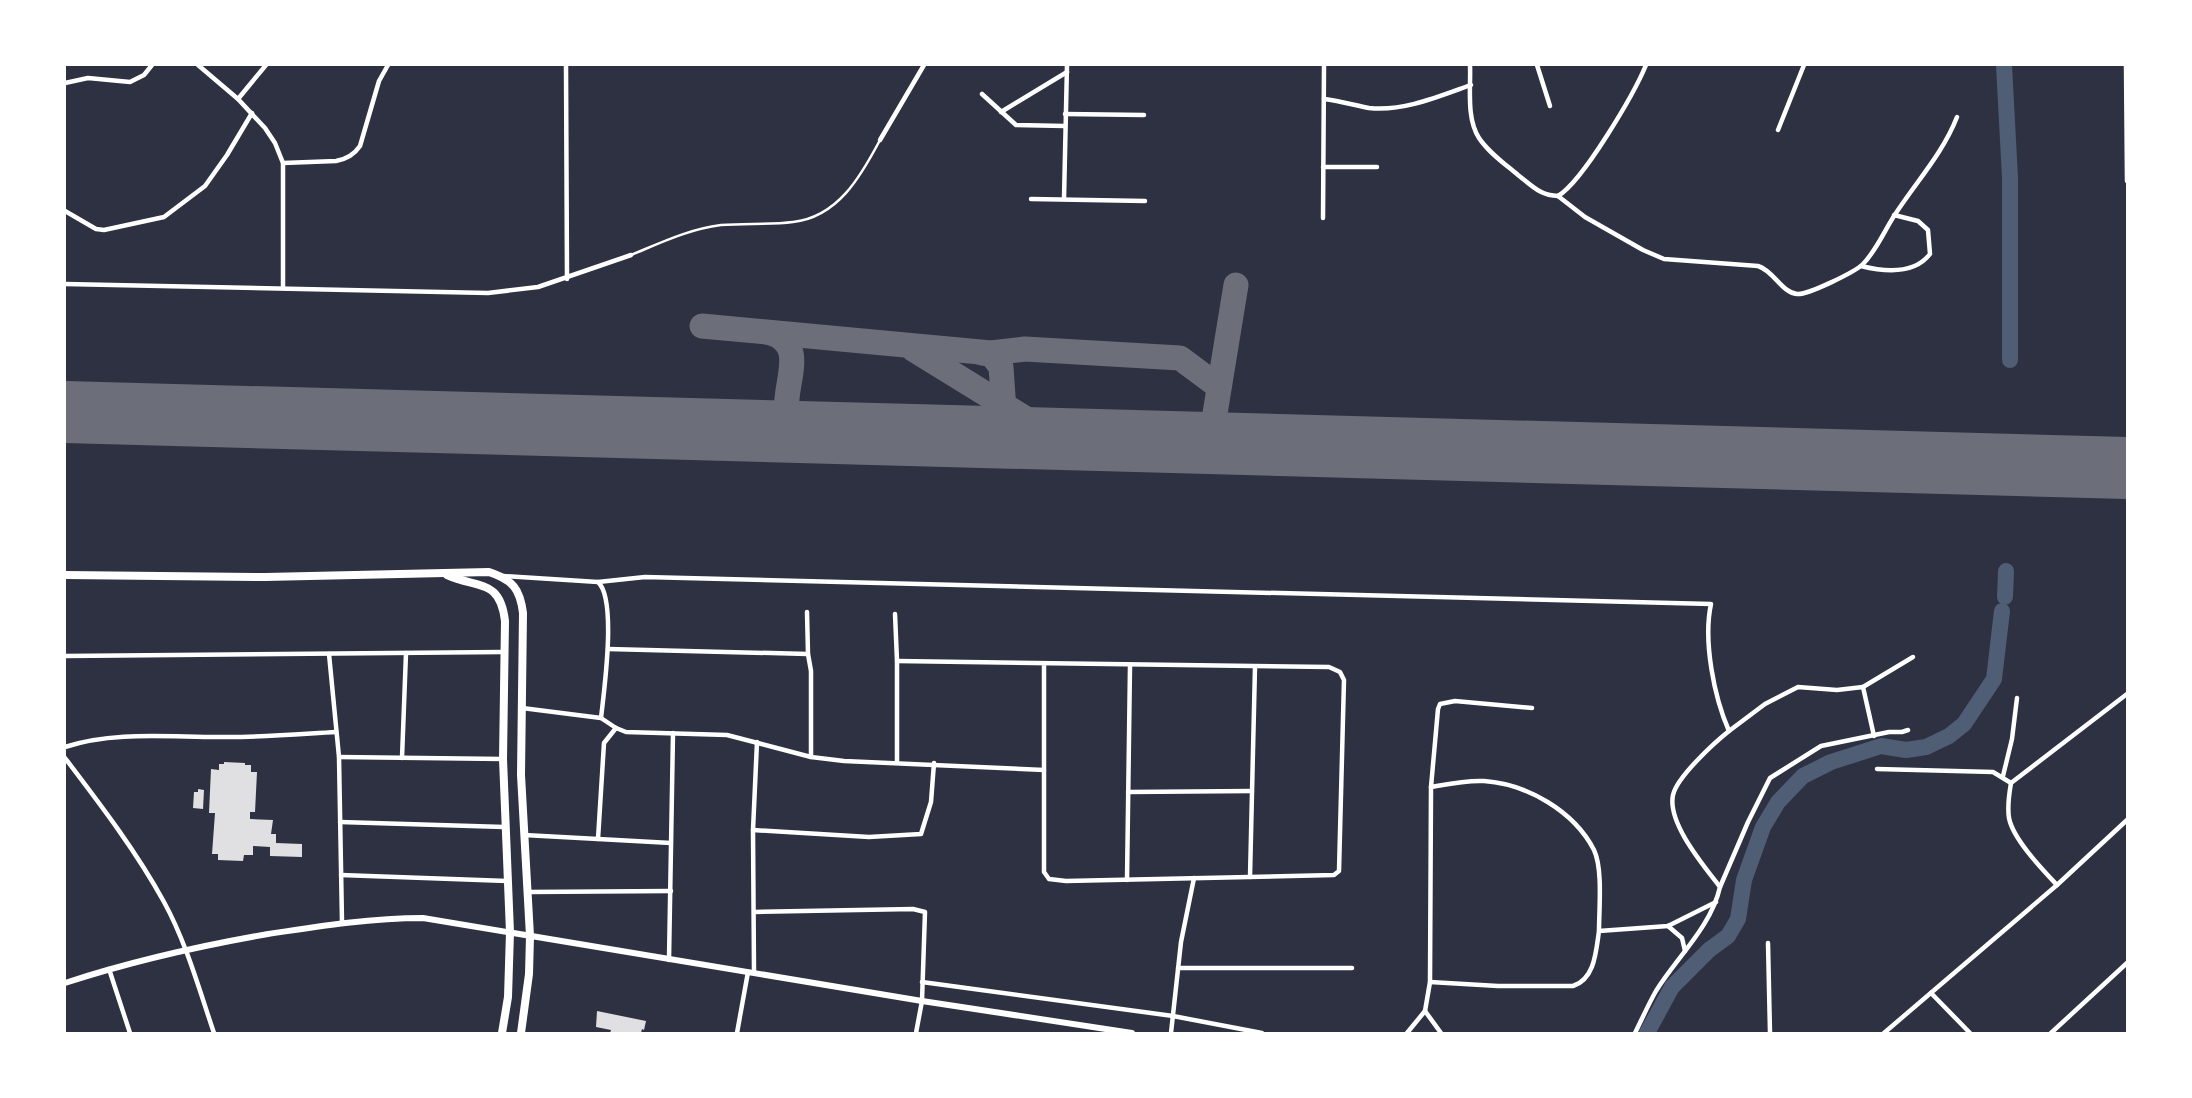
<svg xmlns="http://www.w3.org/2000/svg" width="2192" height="1098" viewBox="0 0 2192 1098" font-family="Poppins,sans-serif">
  <rect width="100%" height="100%" fill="#2d3142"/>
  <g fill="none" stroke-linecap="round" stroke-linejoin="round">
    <g stroke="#4f5d75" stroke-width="16">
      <polyline points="2004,65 2010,178 2010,360"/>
      <polyline points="2005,597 2006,571"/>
      <polyline points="1647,1033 1672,987 1709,950 1728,936 1738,919 1744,880 1763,827 1778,802 1803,776 1831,762 1881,746 1906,750 1926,747 1949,736 1964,724 1994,679 2002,611"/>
    </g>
    <g stroke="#6c6f7a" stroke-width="25">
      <polyline points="702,326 991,353 1025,349 1180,358 1219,387"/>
      <path d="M771,333C813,346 776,395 790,420C793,426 799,429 805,432"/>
      <polyline points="913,349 1044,430 1067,439"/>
      <polyline points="982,353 991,354 1001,367 1005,425 1018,437"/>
      <polyline points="769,431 781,423 788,409"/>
      <polyline points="1210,444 1236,285"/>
    </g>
    <polyline stroke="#6c6f7a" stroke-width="62" points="65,412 2127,468"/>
  </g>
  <g fill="#e0e0e3">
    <polygon points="224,762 245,763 245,765 251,765 251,772 257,772 255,812 250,812 250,819 273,820 271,834 276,834 276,843 302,844 302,857 270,856 270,847 253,846 253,855 244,855 243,861 218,860 218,854 212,854 215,813 209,813 211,769 219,770 219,764 224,764"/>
    <polygon points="198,789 204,790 203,809 193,808 194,792 198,792"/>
    <polygon points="597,1011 646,1021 644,1030 642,1029 641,1033 610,1033 611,1030 596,1027"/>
  </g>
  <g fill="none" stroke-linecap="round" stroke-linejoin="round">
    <path stroke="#fff" stroke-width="2.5" d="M631,255C660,243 689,229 721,225C745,223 769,225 793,222C838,217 861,176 880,140"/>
    <g stroke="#fff" stroke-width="4.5">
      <polyline points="198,65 238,99 265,128 275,143 283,163 283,288"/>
      <polyline points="566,65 567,279"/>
      <path d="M1470,65C1471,87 1466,118 1479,138C1489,153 1505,164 1518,175C1532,186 1541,196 1558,196"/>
      <polyline points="1537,65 1550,106"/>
      <polyline points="2126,65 2127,181"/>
      <polyline points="65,83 88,78 130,82 144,75 152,65"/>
      <polyline points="982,94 1016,125 1065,126"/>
      <polyline points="238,99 266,65"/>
      <path d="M1324,99C1339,101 1354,105 1369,108C1403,112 1440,96 1471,85"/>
      <polyline points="1001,112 1067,72"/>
      <polyline points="1065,114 1144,115"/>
      <polyline points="1778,130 1804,65"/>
      <polyline points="880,140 924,65"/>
      <path d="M283,163L336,161C347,159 354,155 360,146L379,81L388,65"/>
      <polyline points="1323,167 1377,167"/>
      <path d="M1558,196L1585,217L1643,250L1664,259L1758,266C1774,271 1781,292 1797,294C1808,295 1855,272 1863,264C1877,250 1885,229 1896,213C1917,181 1943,153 1957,117"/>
      <path d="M1558,196C1583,181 1634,94 1646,65"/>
      <polyline points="1031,199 1145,201"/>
      <polyline points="1064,199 1067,65"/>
      <polyline points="65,211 96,229 104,230 164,217 205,186 227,155 252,113"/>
      <polyline points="1323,218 1324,65"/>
      <path d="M1861,266C1885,272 1914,275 1930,254L1928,230L1918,221L1894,215"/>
      <polyline points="65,284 488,293 538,287 631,255"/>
      <path d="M503,576L598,582C617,599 604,691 601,718"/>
      <path d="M598,582L645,577L1711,604C1703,641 1714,697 1729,731C1714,743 1677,777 1673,795C1667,823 1704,866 1720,887C1711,927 1677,957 1656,991C1648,1005 1642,1019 1635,1033"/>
      <polyline points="807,612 808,654 811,671 811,757"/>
      <polyline points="895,614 897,661 897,762"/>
      <polyline points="608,649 808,654"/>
      <polyline points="329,654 339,757 342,922"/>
      <polyline points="65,656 503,652"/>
      <polyline points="897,661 1329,667 1340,672 1344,680 1339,871 1334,875 1066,881 1049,879 1044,872 1044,665"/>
      <polyline points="522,708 601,718 616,728 626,732 727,735 811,757 844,761 1044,770"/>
      <polyline points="1729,731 1765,704 1798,687 1837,690 1863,687"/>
      <polyline points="1874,736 1863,687 1913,657"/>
      <path d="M65,747C116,730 175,738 229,737C265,737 301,734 336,732"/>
      <polyline points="339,757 503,759"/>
      <path d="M65,758C100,804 136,851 164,902C186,942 199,989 214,1033"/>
      <polyline points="402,758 406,653"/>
      <polyline points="1877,769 1993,772 2011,783 2127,694"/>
      <polyline points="2003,776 2012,739 2017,698"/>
      <path d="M2011,783C2009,795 2007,806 2009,818C2013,839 2042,869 2057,885"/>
      <path d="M1431,787C1448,784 1466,780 1484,781C1527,784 1574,811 1594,850C1603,869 1599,909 1599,931"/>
      <polyline points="1128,792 1252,791"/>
      <polyline points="340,822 504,827"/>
      <polyline points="753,830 869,837 921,834 931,802 934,763"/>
      <polyline points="524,835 598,839 604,743 616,728"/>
      <polyline points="598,839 671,843"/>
      <polyline points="341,875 507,881"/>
      <polyline points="1250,877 1255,667"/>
      <polyline points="1127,880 1130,666"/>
      <polyline points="1720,887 1748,822 1770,778 1821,746 1889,732 1902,732 1908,730"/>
      <polyline points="528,892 671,891"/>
      <polyline points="755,912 913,909 925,912 922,1001 916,1033"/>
      <polyline points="1668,926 1682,938 1685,951"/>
      <polyline points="1768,943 1770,1033"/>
      <polyline points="669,960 673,733"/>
      <polyline points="1178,968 1352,968"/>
      <polyline points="109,969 130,1033"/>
      <polyline points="754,973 753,830 757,742"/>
      <polyline points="922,982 1173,1016 1262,1033"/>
      <path d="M1430,982L1498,986H1573C1595,979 1596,951 1599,931L1668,926L1716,902"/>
      <polyline points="1931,993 1970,1033"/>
      <polyline points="1425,1011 1441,1033"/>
      <polyline points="737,1033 748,972"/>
      <polyline points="1171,1033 1181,942 1194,878"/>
      <polyline points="1407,1033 1425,1011 1430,982 1431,787 1438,709 1440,704 1455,701 1532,708"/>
      <polyline points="1884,1033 2057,885 2127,820"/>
      <polyline points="2051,1033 2127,963"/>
    </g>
    <path stroke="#fff" stroke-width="6" d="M65,983C132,961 199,946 268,934C320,926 370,918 423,918L922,1001L1132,1033"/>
    <g stroke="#fff" stroke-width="8">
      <path d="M65,575L265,577L489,572C513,580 520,589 523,613L521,775L530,936L529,974L521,1033"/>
      <path d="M447,575C478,589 500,578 505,621L503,759L510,932L508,997L502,1033"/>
    </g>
  </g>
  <rect width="2192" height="1098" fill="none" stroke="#ffffff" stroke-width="132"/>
</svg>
